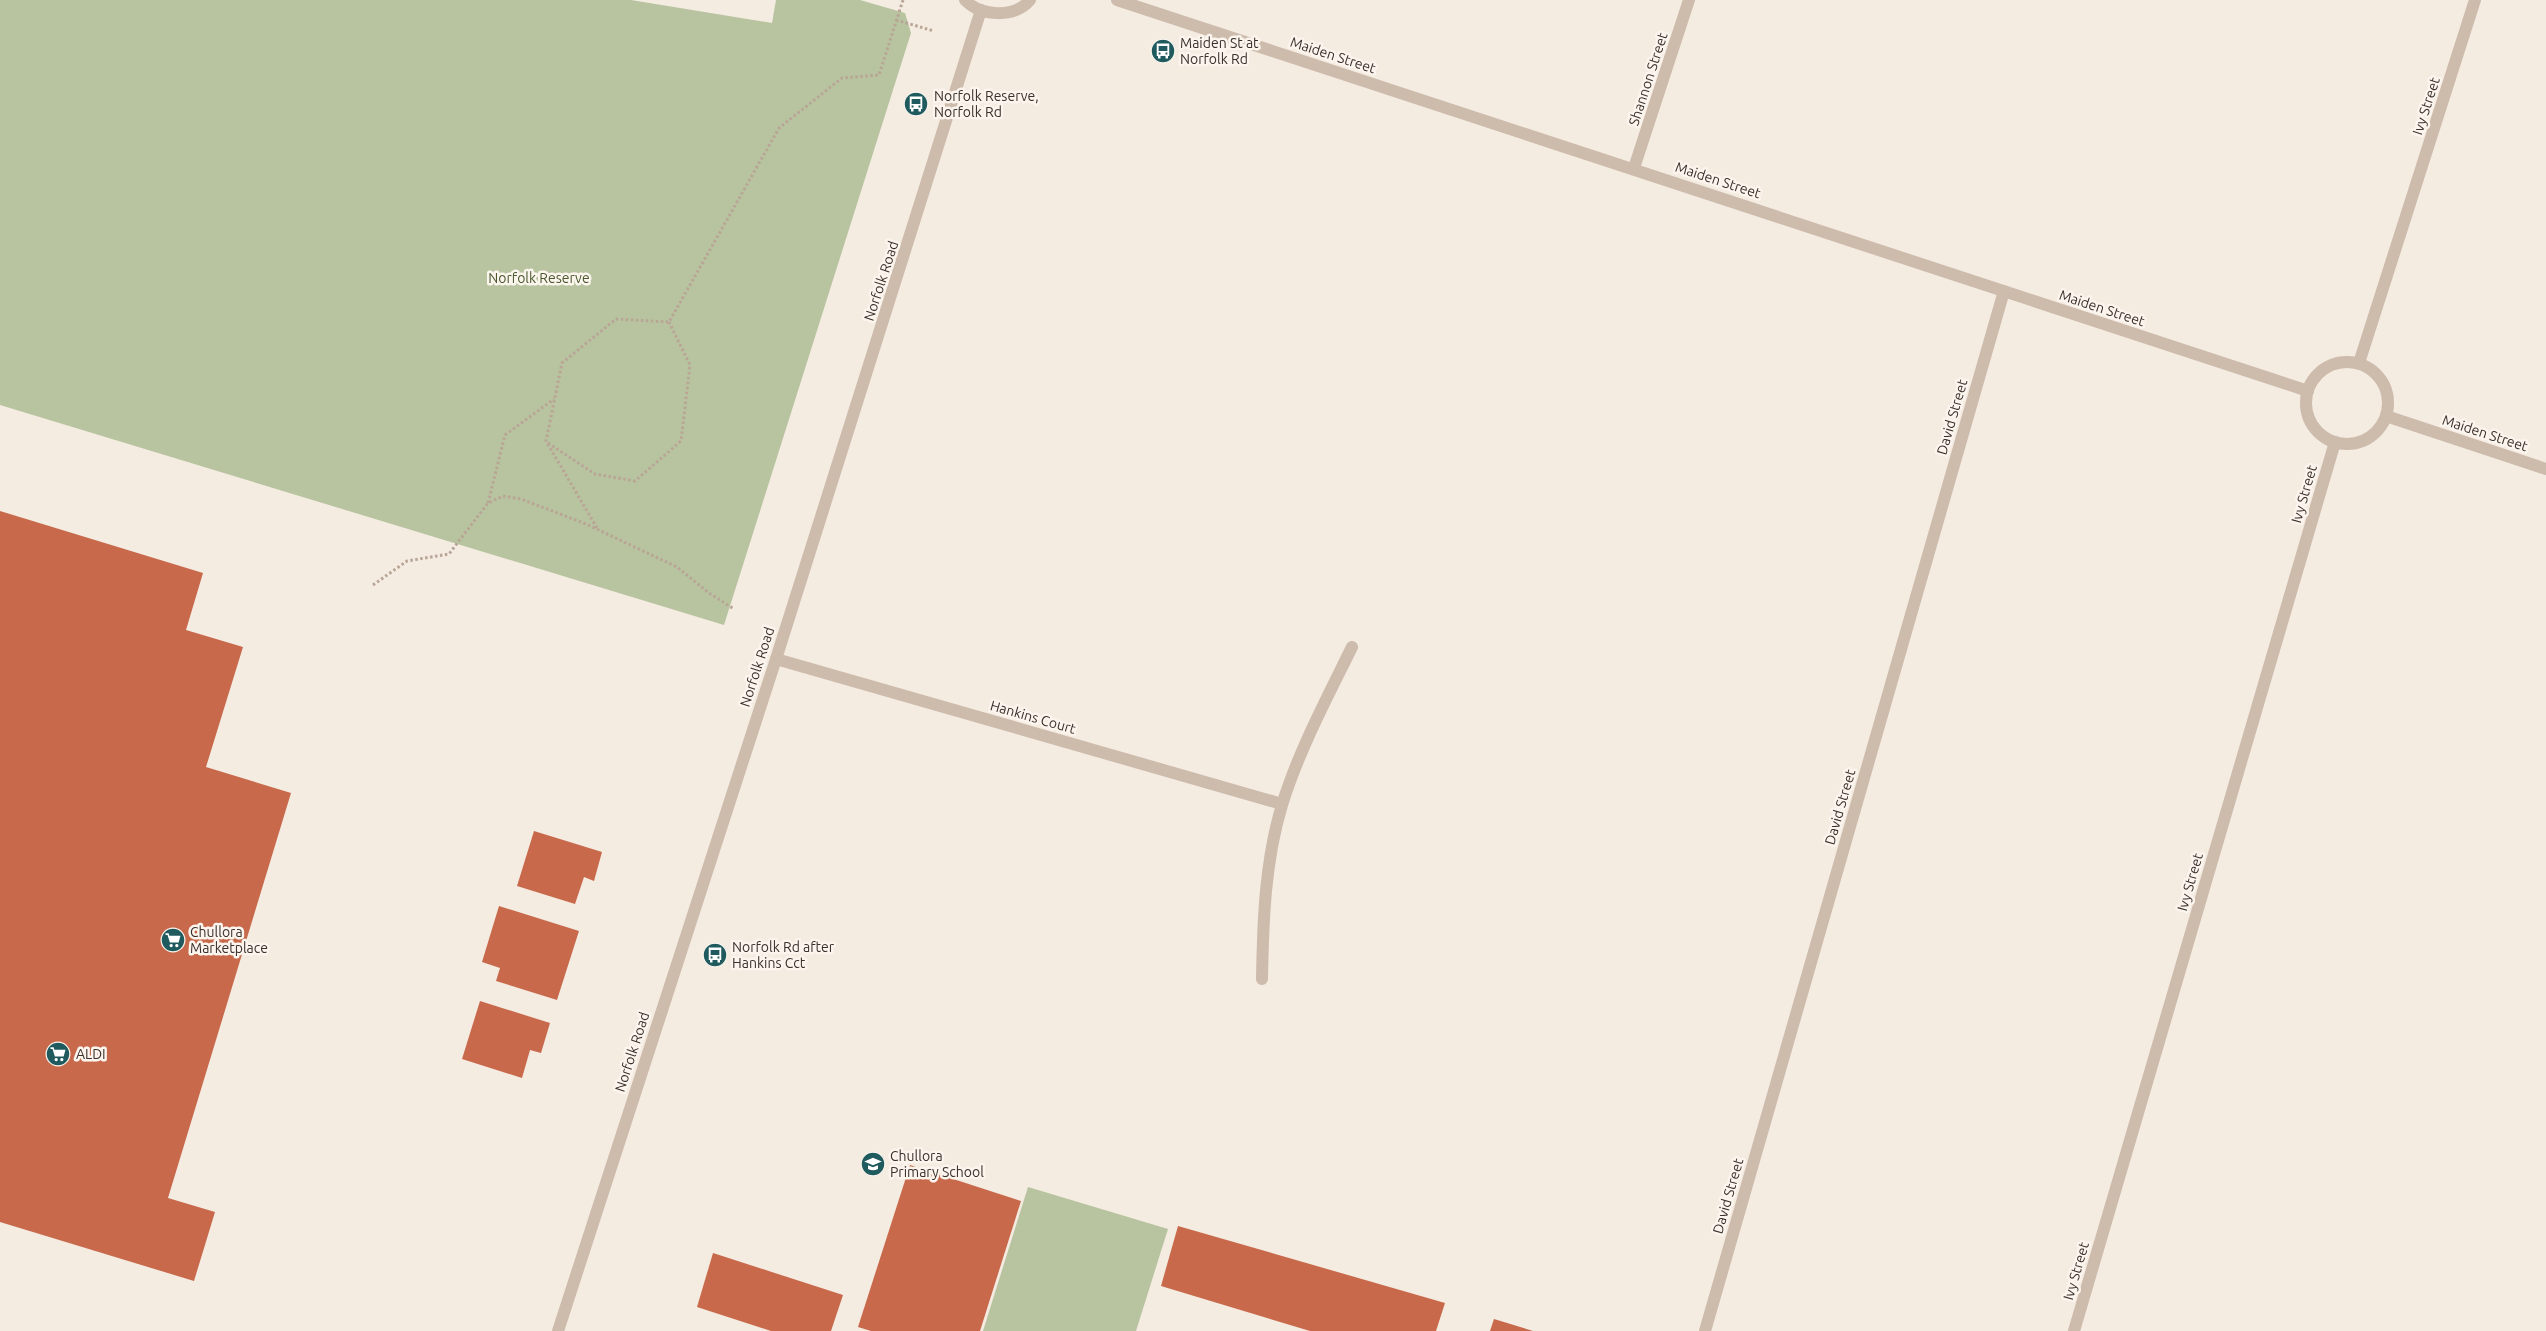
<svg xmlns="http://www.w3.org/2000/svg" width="2546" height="1331" viewBox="0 0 2546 1331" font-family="Ubuntu,sans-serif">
  <rect width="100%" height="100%" fill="#f4ebe1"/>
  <g fill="#b8c4a0">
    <polygon points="0,0 631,0 772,23 776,0 860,0 905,13 911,33 724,625 0,405"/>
    <polygon points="1028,1187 1168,1229 1136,1331 983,1331"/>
  </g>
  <g fill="#c8694b">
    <polygon points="0,511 203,573 186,630 243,647 206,767 291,793 168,1198 215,1212 194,1281 0,1222"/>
    <polygon points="534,831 602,852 594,881 584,877 575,904 517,886"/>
    <polygon points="499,906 579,931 557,1000 496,981 500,968 482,962"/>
    <polygon points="480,1001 550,1023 541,1053 530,1050 522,1078 462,1059"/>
    <polygon points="910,1165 1021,1201 980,1331 871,1331 858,1327"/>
    <polygon points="1178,1226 1445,1303 1436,1331 1310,1331 1161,1286"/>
    <polygon points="713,1253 843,1295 831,1331 771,1331 697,1307"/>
    <polygon points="1494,1319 1533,1331 1490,1331"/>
  </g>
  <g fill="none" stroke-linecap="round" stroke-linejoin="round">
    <g stroke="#b9a596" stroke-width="3" stroke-dasharray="2.5 2.5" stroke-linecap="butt">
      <polyline points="896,20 934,31"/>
      <polyline points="548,443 595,474 635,481 681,441 690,365 669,322"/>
      <polyline points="488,503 505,435 554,399"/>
      <polyline points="597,528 546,441 562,363 616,319 669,322 779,128 842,78 879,75 903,0"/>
      <polyline points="373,585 407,561 449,554 488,503 503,496 521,499 586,524 677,567 709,593 734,609"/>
    </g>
    <g stroke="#cdbbac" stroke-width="12">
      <path d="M965,0C981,17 1015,18 1030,0"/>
      <polyline points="1117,0 2308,391"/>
      <polyline points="1634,168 1689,0"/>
      <circle cx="2347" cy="403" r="41"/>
      <polyline points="2359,363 2475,0"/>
      <polyline points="2386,416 2546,469"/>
      <polyline points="776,659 1282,804"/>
      <path d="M1262,979C1263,920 1265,861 1282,805C1299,750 1327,698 1352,647"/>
      <polyline points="558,1331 776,659 981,10"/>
      <polyline points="1705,1331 2004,291"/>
      <polyline points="2074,1331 2335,442"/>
    </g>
  </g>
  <defs>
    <g id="bus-disc" transform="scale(1.25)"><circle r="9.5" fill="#1f5a5e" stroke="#fbf5ee"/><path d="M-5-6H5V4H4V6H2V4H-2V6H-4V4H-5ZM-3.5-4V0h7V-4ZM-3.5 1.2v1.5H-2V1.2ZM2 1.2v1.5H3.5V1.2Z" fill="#fff"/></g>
    <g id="supermarket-disc" transform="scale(1.25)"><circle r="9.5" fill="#1f5a5e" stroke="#fbf5ee"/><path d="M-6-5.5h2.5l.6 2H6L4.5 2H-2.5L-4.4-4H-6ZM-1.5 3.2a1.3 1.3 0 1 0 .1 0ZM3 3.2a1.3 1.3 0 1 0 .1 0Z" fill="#fff"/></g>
    <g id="school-disc" transform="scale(1.25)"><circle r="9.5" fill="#1f5a5e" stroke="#fbf5ee"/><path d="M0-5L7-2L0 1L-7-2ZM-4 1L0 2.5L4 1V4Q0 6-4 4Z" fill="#fff"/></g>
  </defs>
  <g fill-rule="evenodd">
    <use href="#bus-disc" x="1163" y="51"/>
    <use href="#bus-disc" x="916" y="104"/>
    <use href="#supermarket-disc" x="173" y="940"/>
    <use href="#bus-disc" x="715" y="955"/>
    <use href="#supermarket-disc" x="58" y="1054"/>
    <use href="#school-disc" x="873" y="1164"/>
  </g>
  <g text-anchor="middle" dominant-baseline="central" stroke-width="5" stroke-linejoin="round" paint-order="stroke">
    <g font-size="14" fill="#3b302b" stroke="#fbf5ee" text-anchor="start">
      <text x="1180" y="43">Maiden St at<tspan x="1180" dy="16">Norfolk Rd</tspan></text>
      <text x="934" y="96">Norfolk Reserve,<tspan x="934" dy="16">Norfolk Rd</tspan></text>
      <text x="190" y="932">Chullora<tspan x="190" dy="16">Marketplace</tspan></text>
      <text x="732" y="947">Norfolk Rd after<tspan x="732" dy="16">Hankins Cct</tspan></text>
      <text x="76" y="1054">ALDI</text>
      <text x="890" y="1156">Chullora<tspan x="890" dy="16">Primary School</tspan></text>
    </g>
    <g font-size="14" fill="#3b302b" stroke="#fbf5ee">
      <text transform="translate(1333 55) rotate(18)">Maiden Street</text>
      <text transform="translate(1648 79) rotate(-72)">Shannon Street</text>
      <text transform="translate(2426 106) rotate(-72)">Ivy Street</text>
      <text transform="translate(1718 180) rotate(18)">Maiden Street</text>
      <text transform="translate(881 281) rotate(-72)">Norfolk Road</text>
      <text transform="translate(2102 308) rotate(18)">Maiden Street</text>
      <text transform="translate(1952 417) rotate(-74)">David Street</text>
      <text transform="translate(2485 433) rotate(18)">Maiden Street</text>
      <text transform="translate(2304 494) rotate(-74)">Ivy Street</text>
      <text transform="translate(757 667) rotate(-72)">Norfolk Road</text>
      <text transform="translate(1033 717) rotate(16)">Hankins Court</text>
      <text transform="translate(1840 807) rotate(-74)">David Street</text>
      <text transform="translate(2190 882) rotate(-74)">Ivy Street</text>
      <text transform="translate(632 1052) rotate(-72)">Norfolk Road</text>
      <text transform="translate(1728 1196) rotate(-74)">David Street</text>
      <text transform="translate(2076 1271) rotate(-74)">Ivy Street</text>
    </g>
    <g font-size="14" fill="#4a5a2e" stroke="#fbf5ee">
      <text x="539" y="278">Norfolk Reserve</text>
    </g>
  </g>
</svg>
